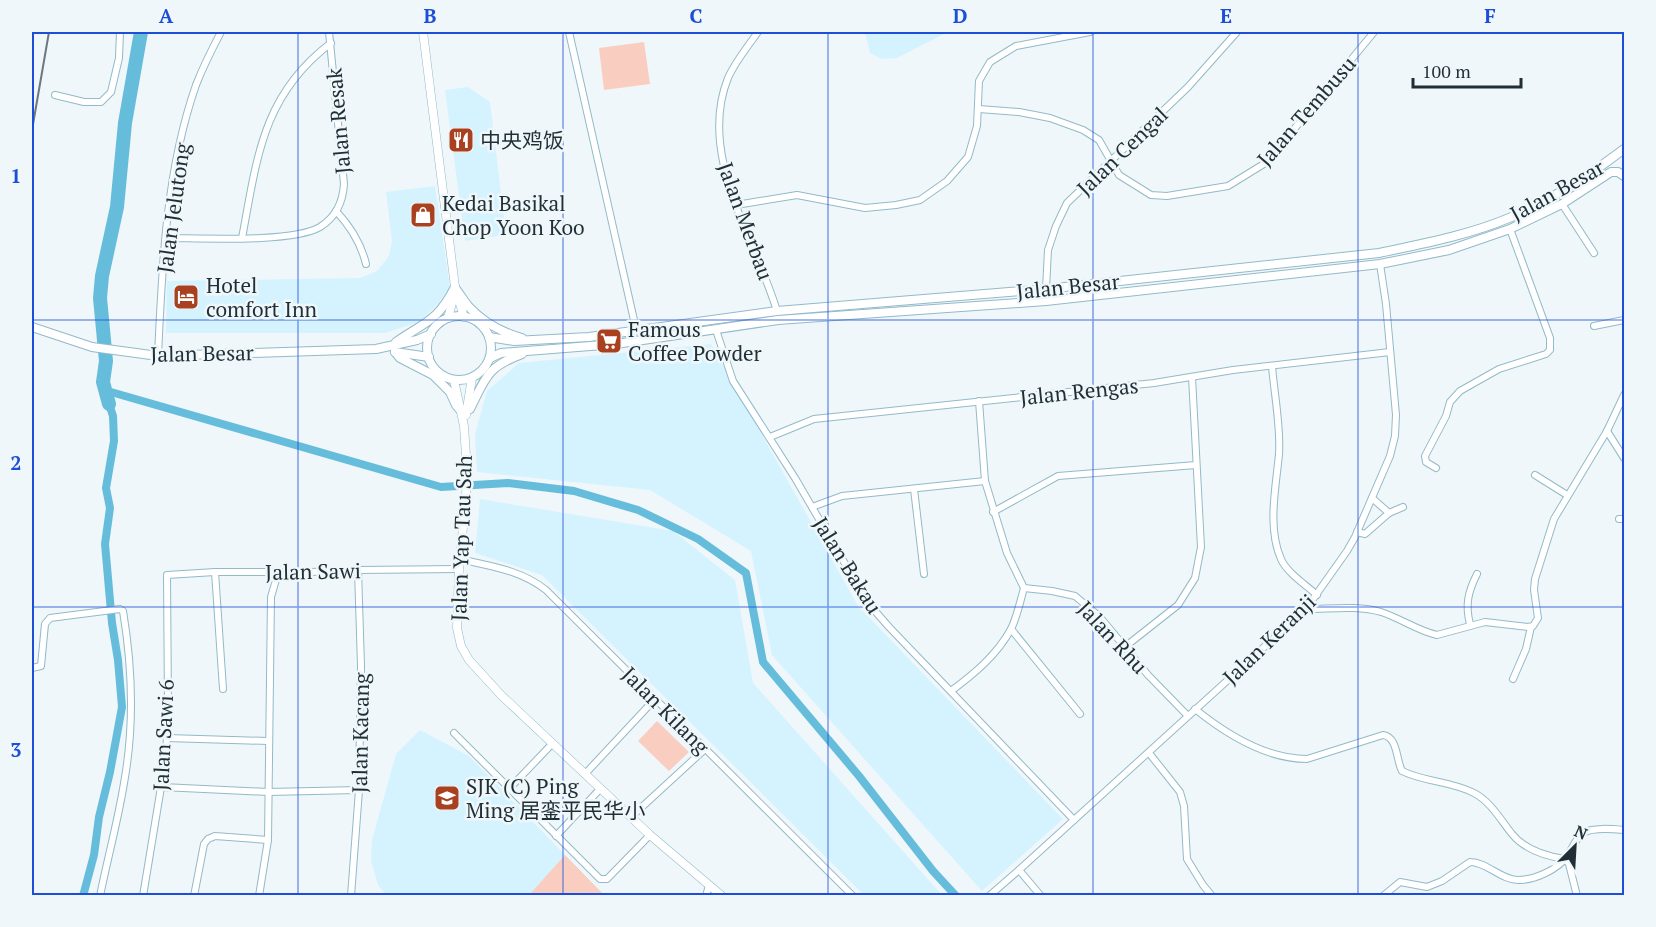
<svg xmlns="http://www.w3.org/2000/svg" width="1656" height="927" viewBox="0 0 1656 927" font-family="'PT Serif','Noto Sans SC',serif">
  <rect width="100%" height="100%" fill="#eff7fa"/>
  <g fill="#d5f3fe">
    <polygon points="865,32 948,32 897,58 882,59 870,53"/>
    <polygon points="468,87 490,102 506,235 465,241 445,90"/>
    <polygon points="435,186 450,288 438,304 419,322 385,333 166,333 167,281 360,278 377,271 389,256 392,241 386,192"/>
    <polygon points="711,344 858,606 1063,819 982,891 772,655 751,551 650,490 477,472 475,434 487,391 519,363"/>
    <polygon points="480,499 673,531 735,580 753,683 942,895 864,895 542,575 475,553"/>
    <polygon points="420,730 469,756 604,895 386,895 378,885 371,861 372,840 396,754"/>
  </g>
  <g fill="#f9cec1">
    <polygon points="644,42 650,84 604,90 599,48"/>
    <polygon points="657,721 689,752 669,771 638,741"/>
    <polygon points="565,855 604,895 529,895"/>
  </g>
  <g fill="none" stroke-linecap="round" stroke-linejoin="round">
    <g stroke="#65bddb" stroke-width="8">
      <polyline points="104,390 441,487 508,483 574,491 638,510 698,539 746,573 763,662 859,776 933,871 956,896"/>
      <polyline points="83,896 94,855 99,817 110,772 122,707 118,660 112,623 105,544 110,508 106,488 114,441 113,416 109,404"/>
    </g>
    <polyline stroke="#65bddb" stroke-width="14" points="109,404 103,382 106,361 100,298 102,276 117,207 125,123 141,32"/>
    <g stroke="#92bac9" stroke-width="8">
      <g id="minor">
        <polyline points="569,32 636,329"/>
        <path d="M758,32C748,46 735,62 728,78C697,155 755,238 777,311"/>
        <polyline points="55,95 84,102 101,102 111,92 119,58 120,32"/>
        <polyline points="979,109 1019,112 1050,118 1083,130 1099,140 1119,175 1151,195 1167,196 1228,186 1267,162 1374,32"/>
        <polyline points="1562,204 1594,253"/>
        <polyline points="736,205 797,195 865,208 896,205 920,200 947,181 968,157 977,126 979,81 990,62 1016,46 1090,32"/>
        <path d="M336,211C351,227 361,243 366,264"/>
        <path d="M166,238C201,238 293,243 320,227C336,217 343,201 344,184L329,32"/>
        <path d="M242,238C257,159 262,95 331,43"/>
        <polyline points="1046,289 1048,250 1056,226 1067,203 1188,87 1237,32"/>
        <polyline points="1594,326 1624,320"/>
        <polyline points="716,330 733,381 795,478 868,603 889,627 1074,820"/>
        <path d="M158,356C162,266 166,171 196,85C203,67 212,49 221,32"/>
        <path d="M1272,366C1274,392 1281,428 1279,454C1276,487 1267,527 1281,559C1287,573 1306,585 1317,595"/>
        <polyline points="1607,431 1624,458"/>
        <polyline points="770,437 814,419 1154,383 1233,370 1390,352"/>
        <polyline points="1436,468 1426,462 1425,456 1446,416 1450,402 1460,391 1499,369 1546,354 1550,350 1550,338 1510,229"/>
        <polyline points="1535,475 1567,495"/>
        <polyline points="914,489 924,574"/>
        <polyline points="1372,498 1389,513"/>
        <polyline points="812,507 842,496 985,481"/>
        <polyline points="993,512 1058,476 1196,465"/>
        <polyline points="1619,519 1624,519"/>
        <polyline points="1357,532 1365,534 1389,513 1403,507"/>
        <path d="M459,559C490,566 521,570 546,590L853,896"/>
        <polyline points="215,572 223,689"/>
        <polyline points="1024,588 1052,591 1075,596 1099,616 1148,675 1188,716"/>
        <path d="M1306,609C1330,609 1358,605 1381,612C1400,618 1418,631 1437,635L1485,622L1528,627L1533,626L1538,618L1534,590L1535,579L1554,519L1607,431L1624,395"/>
        <path d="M1470,624C1465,605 1468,592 1477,574"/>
        <polyline points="1011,629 1080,714"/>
        <polyline points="1126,646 1178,605 1195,578 1201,547 1192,377"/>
        <path d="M32,668L41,666L45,624L50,618L120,609L123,611C132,665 134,724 125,777C119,817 108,856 100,896"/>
        <polyline points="1513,679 1526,649 1531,627"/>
        <path d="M951,691C974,674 997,655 1011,629C1017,617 1020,602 1024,588L1007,553L985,481L979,401"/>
        <path d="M1195,709C1226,734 1266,759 1307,759L1383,735C1398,737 1396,760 1402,771C1424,782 1451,781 1474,793C1491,802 1500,819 1512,834C1525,850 1545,856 1565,859"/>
        <polyline points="454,733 600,879 607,879 650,835"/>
        <polyline points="167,738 268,741"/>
        <polyline points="1149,753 1180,792 1184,806 1187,859 1203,885 1212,896"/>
        <polyline points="585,774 655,699"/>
        <polyline points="162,787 268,792 359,790"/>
        <polyline points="509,789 552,744"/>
        <polyline points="631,817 705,749"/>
        <polyline points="556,836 600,789"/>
        <polyline points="1565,859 1569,864 1577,896"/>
        <polyline points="1019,870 1041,896"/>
        <polyline points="143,896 166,757 168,709 167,575 215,572 311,572 358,570 459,569"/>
        <polyline points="194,896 204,844 208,839 215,836 268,840"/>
        <polyline points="259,896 268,840 271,597 278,573"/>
        <polyline points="351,896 359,790 361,666 358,570"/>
        <polyline points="706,896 709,885"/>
        <polyline points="989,896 1019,870 1306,609 1347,551 1355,537 1390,456 1395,436 1396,415 1386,304 1380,264"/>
        <path d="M1383,896L1400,882L1427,887L1442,881L1470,862C1487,862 1501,880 1518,880C1534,880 1558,870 1567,856C1572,849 1576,838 1583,833C1592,827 1613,829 1624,830"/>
      </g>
    </g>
    <g stroke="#92bac9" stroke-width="9">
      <g id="tertiary">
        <polyline points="423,32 455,287 464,317"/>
        <polyline points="448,318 455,292"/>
        <polyline points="454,380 464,426 467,470 466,496 459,569 457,628 461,646 469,660 501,695 650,835 722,896"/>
        <polyline points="466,415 472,378"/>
      </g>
    </g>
    <g stroke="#92bac9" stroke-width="10">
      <g id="secondary">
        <path d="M455,288C460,294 464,301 469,307C483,322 503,333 522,338"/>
        <circle cx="459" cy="348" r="32"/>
        <polyline points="32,327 92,347 158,356 376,349 417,340 431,334"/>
        <path d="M489,337L514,341L589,337L777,311L1046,289L1379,253C1421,244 1469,235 1509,218C1549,201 1589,176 1624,149"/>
        <path d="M396,342C425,322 438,321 455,287"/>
        <polyline points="395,352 400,358 433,375 450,392 456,405 460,410"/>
        <polyline points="395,352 429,357"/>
        <polyline points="490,358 501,353 514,352 616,344 778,320 1046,301 1380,264 1449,250 1510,229 1562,204 1611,172 1618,172 1624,176"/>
        <path d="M466,410L470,409C486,377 487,367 522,354"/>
      </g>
    </g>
    <use href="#minor" stroke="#fff" stroke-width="6"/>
    <use href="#tertiary" stroke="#fff" stroke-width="8"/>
    <use href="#secondary" stroke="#fff" stroke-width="8"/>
    <polyline stroke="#6c797e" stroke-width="2" points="32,130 49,32"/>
  </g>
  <path fill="none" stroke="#1d4ed8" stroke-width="1.5" stroke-opacity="0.55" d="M298,32V896M563,32V896M828,32V896M1093,32V896M1358,32V896M32,320H1624M32,607H1624"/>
  <defs>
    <g id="restaurant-square" transform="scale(1.35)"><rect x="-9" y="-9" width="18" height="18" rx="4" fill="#a94120" stroke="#eff7fa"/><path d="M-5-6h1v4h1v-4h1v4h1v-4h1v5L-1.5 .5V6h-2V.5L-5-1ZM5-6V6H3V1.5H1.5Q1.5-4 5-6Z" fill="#fff"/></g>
    <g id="shop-square" transform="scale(1.35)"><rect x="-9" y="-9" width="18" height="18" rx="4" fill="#a94120" stroke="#eff7fa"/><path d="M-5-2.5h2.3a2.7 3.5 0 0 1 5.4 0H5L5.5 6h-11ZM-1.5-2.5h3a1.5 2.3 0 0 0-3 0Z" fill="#fff"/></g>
    <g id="hotel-square" transform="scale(1.35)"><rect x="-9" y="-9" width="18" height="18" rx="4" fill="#a94120" stroke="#eff7fa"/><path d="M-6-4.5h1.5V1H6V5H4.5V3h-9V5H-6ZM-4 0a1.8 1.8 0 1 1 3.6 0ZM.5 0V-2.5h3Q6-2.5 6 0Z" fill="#fff"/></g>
    <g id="supermarket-square" transform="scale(1.35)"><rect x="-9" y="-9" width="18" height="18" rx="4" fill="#a94120" stroke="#eff7fa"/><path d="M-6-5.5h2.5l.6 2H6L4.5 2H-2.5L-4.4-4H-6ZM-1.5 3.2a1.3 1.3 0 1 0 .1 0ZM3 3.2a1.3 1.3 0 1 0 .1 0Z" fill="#fff"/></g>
    <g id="school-square" transform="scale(1.35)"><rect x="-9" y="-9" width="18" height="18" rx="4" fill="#a94120" stroke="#eff7fa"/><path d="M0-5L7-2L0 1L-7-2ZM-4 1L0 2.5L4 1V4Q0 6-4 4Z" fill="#fff"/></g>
  </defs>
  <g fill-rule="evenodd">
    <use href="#restaurant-square" x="461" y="140"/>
    <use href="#shop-square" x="423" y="215"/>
    <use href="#hotel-square" x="186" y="297"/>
    <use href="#supermarket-square" x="609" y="341"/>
    <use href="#school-square" x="447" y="798"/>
  </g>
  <g text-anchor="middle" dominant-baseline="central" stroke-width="5" stroke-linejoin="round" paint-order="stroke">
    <g font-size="21" fill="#1f2f35" stroke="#eff7fa">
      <text transform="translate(1306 111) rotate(-49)">Jalan Tembusu</text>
      <text transform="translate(338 121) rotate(-95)">Jalan Resak</text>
      <text transform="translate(1122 151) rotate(-44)">Jalan Cengal</text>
      <text transform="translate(1557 190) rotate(-29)">Jalan Besar</text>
      <text transform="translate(173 208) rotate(-82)">Jalan Jelutong</text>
      <text transform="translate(746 221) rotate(70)">Jalan Merbau</text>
      <text transform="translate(1068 286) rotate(-6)">Jalan Besar</text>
      <text transform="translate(202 353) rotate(-1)">Jalan Besar</text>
      <text transform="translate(1079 391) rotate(-6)">Jalan Rengas</text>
      <text transform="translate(461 538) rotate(-88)">Jalan Yap Tau Sah</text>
      <text transform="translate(848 565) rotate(58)">Jalan Bakau</text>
      <text transform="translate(313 571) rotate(-1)">Jalan Sawi</text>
      <text transform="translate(1113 637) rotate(47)">Jalan Rhu</text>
      <text transform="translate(1269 639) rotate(-44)">Jalan Keranji</text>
      <text transform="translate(666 710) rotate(45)">Jalan Kilang</text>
      <text transform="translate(360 733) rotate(-89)">Jalan Kacang</text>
      <text transform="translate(163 735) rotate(-87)">Jalan Sawi 6</text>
    </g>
    <g font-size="21" fill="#1f2f35" stroke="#eff7fa" text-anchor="start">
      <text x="480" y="140">中央鸡饭</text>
      <text x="442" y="203">Kedai Basikal<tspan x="442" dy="24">Chop Yoon Koo</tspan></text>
      <text x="206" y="285">Hotel<tspan x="206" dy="24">comfort Inn</tspan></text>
      <text x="628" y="329">Famous<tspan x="628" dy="24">Coffee Powder</tspan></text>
      <text x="466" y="786">SJK (C) Ping<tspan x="466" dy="24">Ming 居銮平民华小</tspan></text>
    </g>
  </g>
  <rect width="1656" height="927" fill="none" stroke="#eff7fa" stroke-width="66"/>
  <g transform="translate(1575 846) rotate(24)" stroke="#eff7fa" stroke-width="4.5" paint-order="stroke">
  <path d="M0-4.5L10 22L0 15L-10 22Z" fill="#1f2f35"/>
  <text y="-9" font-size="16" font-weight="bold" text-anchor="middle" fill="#1f2f35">N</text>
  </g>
  <path d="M1413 78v9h108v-9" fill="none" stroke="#1f2f35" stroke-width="3"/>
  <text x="1422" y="78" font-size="18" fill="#1f2f35" stroke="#eff7fa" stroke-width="4.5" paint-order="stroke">100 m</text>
  <rect x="33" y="33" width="1590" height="861" fill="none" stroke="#1d4ed8" stroke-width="2"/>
  <g font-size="20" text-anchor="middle" font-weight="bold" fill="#1d4ed8">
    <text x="166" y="23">A</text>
    <text x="430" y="23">B</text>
    <text x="696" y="23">C</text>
    <text x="960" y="23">D</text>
    <text x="1226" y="23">E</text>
    <text x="1490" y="23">F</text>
    <text x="16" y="183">1</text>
    <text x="16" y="470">2</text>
    <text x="16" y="757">3</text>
  </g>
</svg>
